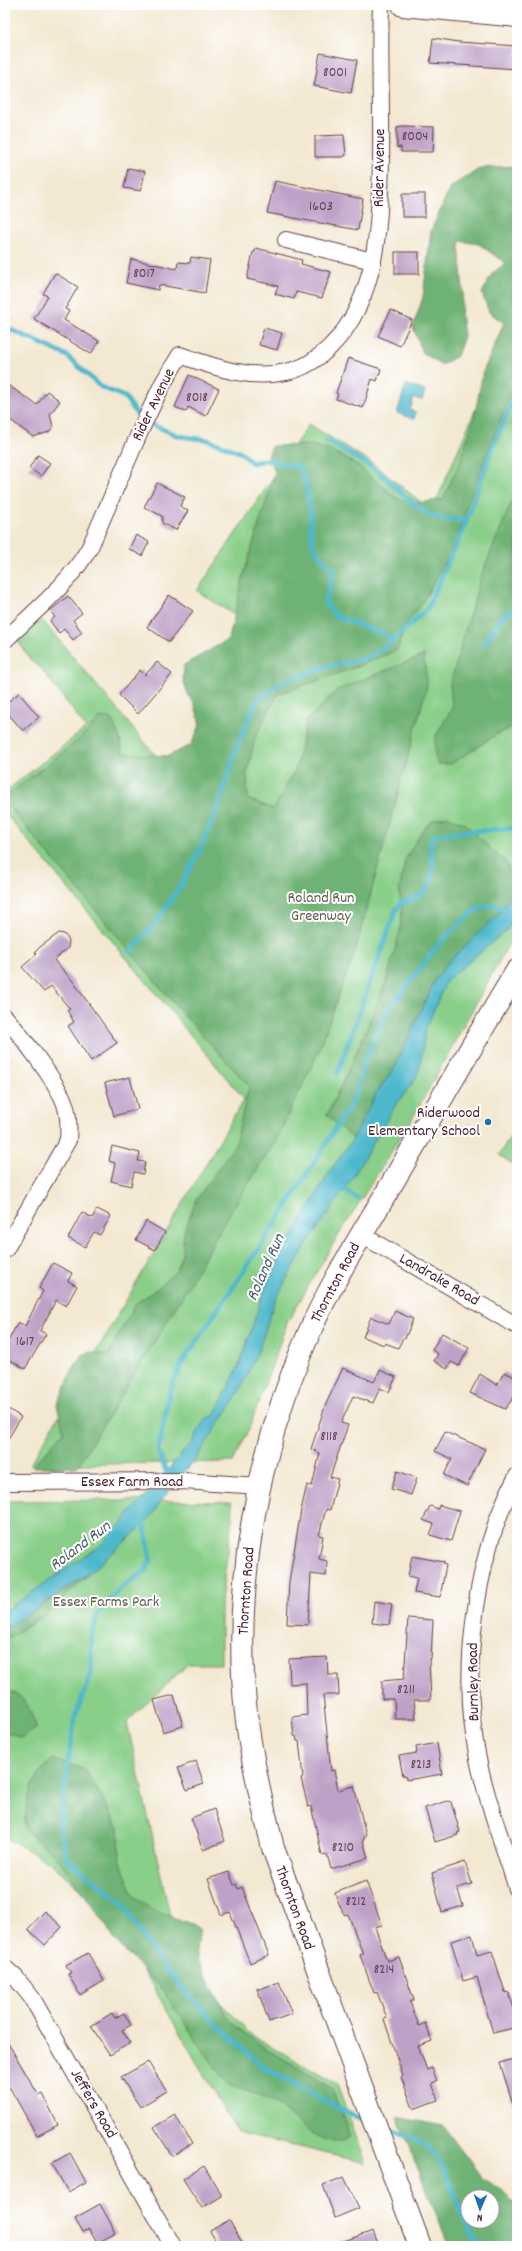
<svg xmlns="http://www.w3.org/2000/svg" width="522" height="2251" viewBox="0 0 522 2251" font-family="Dekko,sans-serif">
  <rect width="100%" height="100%" fill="#fff"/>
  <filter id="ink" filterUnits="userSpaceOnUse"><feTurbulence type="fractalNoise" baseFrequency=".025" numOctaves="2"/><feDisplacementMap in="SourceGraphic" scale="8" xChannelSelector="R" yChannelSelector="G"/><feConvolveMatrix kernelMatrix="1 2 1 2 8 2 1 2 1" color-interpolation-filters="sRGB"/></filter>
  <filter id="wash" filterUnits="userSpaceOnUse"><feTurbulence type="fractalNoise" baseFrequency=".012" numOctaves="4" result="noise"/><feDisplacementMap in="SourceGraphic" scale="16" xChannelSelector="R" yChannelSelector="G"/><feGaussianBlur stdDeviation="0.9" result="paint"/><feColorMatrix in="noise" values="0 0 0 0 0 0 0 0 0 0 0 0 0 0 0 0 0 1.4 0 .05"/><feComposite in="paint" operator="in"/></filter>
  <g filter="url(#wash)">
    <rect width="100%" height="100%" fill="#f3e8d1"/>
    <g fill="#89cf89" stroke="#6a775a">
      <polygon points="517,320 517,929 412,1119 333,1244 287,1323 249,1429 233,1462 30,1465 244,1099 5,813 5,792 86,728 41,668 31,661 16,638 42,620 183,788 279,643 197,591 309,424 372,463 432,511 489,378"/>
      <polygon points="517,1126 517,1167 499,1155"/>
      <polygon points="114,1500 231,1502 233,1513 221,1601 221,1664 188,1664 127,1722 172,1925 208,1990 253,2036 337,2084 366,2163 237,2132 114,1919 51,1863 5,1837 5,1501"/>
    </g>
    <g fill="#6eb275" stroke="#5c6850" fill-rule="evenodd">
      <polygon points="517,166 517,378 469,500 455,545 421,605 406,624 397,650 354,668 278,694 255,738 247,774 248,799 274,809 296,768 306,721 337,690 424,655 427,686 356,948 318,1053 275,1142 230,1213 178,1304 77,1467 32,1467 64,1432 57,1405 73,1369 82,1355 90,1352 108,1355 135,1304 158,1288 176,1271 182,1254 184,1232 196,1200 235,1145 249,1086 181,1012 9,807 5,797 76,742 101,717 111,718 119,735 123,753 168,756 191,745 200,725 195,705 188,694 183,680 184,665 229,639 243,577 275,472 268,457 272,446 312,445 333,451 357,465 396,498 418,503 443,499 460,462 474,419 483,372 504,323 489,312 482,293 492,274 505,263 479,244 459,241 463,293 461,314 464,336 457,356 442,365 423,353 413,327 423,297 431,231 450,187 481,168"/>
      <polygon points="517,489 517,725 499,733 451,764 438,764 435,757 435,737 452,708 450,684 481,576"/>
      <polygon points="447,816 466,824 494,852 505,860 510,872 512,894 499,914 449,961 435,980 395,1067 376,1094 353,1139 327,1115 356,1053 385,985 400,931 402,909 399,892 405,860 422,831 432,820"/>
      <polygon points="91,1572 45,1615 5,1640 5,1629"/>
      <path d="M5,1691C26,1693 30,1711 37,1728L22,1738L10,1733L5,1735Z"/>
      <path d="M53,1759L86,1770L119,1828L120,1861L134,1896L157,1912L193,1924L200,1930L196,1949L198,1962L227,2016L235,2026L264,2047L332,2088L350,2136C322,2153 298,2120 277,2105C264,2096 244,2091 229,2085L224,2080L162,1990L114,1939L103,1920L56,1856L25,1830C23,1804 32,1775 53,1759Z"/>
      <path d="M397,2117L443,2126L483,2179L502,2190L517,2208V2246H449ZM468,2197H492V2221H468Z"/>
    </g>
    <g fill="#4eb8cc" stroke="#4c6c7c">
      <polygon points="406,384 425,391 422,400 414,398 410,410 416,412 414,419 397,413"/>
      <polygon points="517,886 517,914 506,931 447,980 426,1028 419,1070 415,1080 393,1109 350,1182 310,1239 290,1273 274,1303 260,1347 237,1396 197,1457 160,1502 153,1515 138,1530 91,1572 5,1629 5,1611 99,1546 119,1526 192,1442 205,1419 214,1416 240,1363 265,1288 279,1259 330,1171 353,1139 376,1094 395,1067 435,980 449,961 499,914"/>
    </g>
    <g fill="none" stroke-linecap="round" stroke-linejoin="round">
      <g stroke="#4eb8cc" stroke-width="5">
        <path d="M5,327L66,355L101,387L125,397L141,420L179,436L208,440L242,453L252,463L265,460L300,467C302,476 306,485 308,494C316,527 300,545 334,569L325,603L336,616L393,638"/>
        <path d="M325,440C343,450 362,460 378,472C408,495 424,527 467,519"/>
        <polyline points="484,644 502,617 517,607"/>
        <polyline points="130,952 154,925 180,887 201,848 220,802 237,746 257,700 277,685 314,670 366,658 384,648 427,609 463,530 490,454 517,390"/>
        <path d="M337,1074L396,910L401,903C427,895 435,887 432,858C431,851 430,844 432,837L451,833L517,828"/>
        <polyline points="339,1187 357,1198"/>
        <polyline points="168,1476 158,1451 170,1389 184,1360 274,1226 354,1099 366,1057 388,1010 442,940 476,909 492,905 508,910"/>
        <polyline points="143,1518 151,1560 145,1571 121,1588 98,1613 92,1634 91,1674 75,1717 63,1798 60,1827 67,1859 122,1902 159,1961 176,1981 214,2022 263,2067 349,2114 368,2121"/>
        <path d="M383,2127C395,2131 411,2136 422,2143C458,2168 451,2219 484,2246"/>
      </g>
    </g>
    <g id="blocks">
      <g fill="#bda1c7">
        <polygon points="433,38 459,42 517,46 517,69 430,63"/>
        <polygon points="320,53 357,60 351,93 314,86"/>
        <polygon points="402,126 434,127 433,152 401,152 401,147 397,148 397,127"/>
        <polygon points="344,135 346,155 343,157 315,157 315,136"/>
        <polygon points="128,168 145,171 141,191 124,188"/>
        <polygon points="275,181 363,199 358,230 267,213"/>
        <rect x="402" y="194" width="23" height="23"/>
        <polygon points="256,248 302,260 301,264 331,272 322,298 296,292 294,299 275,294 278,286 247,279 253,252 255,252"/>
        <rect x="395" y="252" width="24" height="22"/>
        <polygon points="191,257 210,260 205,293 159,285 158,290 126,283 131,259 177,269 178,262 190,263"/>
        <polygon points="55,273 78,287 65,309 69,311 64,320 99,341 91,354 34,319 48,296 43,294"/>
        <polygon points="391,310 412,320 400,346 378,336"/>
        <polygon points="264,328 282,333 277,350 259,345"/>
        <polygon points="348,358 381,369 377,381 372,379 363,408 336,399 338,394 336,393"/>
        <polygon points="189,375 219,389 206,416 188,407 186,412 175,407"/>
        <polygon points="5,383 37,405 47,391 60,401 50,414 53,427 49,432 33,437 5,416"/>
        <polygon points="38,455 50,463 41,476 29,468"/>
        <polygon points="157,483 185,497 180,506 188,511 176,530 162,523 162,516 144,507"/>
        <polygon points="136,535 149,542 142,556 129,549"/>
        <polygon points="169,595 193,611 169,642 147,627"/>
        <polygon points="68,596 82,613 73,620 82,632 73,640 64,629 59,633 50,621 55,617 50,611"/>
        <polygon points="157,662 172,674 138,714 119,695 140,670 145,675"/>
        <polygon points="19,693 39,717 23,731 5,710 5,704"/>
        <polygon points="59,933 64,934 69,940 68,948 54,960 72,980 117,1043 91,1061 68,1026 74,1022 67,1010 70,1009 51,986 44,992 22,967 37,954 35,952 40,947"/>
        <polygon points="130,1077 138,1109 114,1116 105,1083"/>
        <polygon points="112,1146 140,1153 138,1161 145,1162 143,1174 134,1172 131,1186 111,1181 115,1163 109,1161"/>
        <polygon points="97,1209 111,1216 100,1235 94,1232 85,1247 68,1238 82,1212 92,1218"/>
        <polygon points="146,1221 165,1232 155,1250 136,1240"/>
        <polygon points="53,1263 72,1273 68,1281 77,1286 66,1306 56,1300 40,1331 46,1334 25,1369 5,1357 5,1347 18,1322 25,1326 43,1291 39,1288"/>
        <polygon points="395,1311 413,1319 405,1339 403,1338 398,1348 385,1343 384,1345 363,1337 371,1317 389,1324"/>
        <polygon points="442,1333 469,1348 459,1366 451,1362 447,1369 434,1361 438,1354 432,1350"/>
        <polygon points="343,1368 374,1382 380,1370 396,1377 389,1392 380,1388 373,1403 353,1396 341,1423 348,1425 330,1477 338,1479 330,1510 326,1509 319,1535 323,1536 319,1559 327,1561 326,1576 311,1574 308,1625 287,1624 289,1582 301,1510 307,1485 312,1486 320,1453 311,1449 325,1406"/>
        <polygon points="504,1372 517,1378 517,1393 505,1409 470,1393 480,1374 497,1385"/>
        <polygon points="5,1407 21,1417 5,1444"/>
        <polygon points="445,1432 485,1449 467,1486 444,1475 452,1459 435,1451"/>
        <polygon points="397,1471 417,1478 411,1495 391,1489"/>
        <polygon points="439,1505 460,1511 451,1541 430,1535 434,1524 423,1520 430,1506 438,1509"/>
        <polygon points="412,1556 444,1562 444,1564 446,1565 440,1597 414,1593 417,1578 408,1576"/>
        <polygon points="374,1601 392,1604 389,1625 372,1623"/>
        <polygon points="408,1618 433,1620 431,1659 429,1659 431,1700 414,1700 416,1719 395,1719 394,1699 382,1699 382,1681 404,1679"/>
        <polygon points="327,1657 328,1675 338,1675 339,1695 323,1695 331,1771 334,1770 338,1790 354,1786 366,1835 363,1840 368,1858 331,1869 327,1854 322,1855 311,1806 308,1807 301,1778 303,1777 299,1741 297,1741 296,1736 294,1736 292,1717 307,1715 306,1683 290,1684 289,1659"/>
        <polygon points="174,1695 183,1726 163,1732 154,1700"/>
        <polygon points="437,1743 442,1774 407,1780 406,1776 403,1776 399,1756 417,1753 416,1747"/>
        <polygon points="196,1761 204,1784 187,1790 178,1768"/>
        <polygon points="448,1801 451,1802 460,1832 457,1833 458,1835 435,1842 425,1808"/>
        <polygon points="214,1809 225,1841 203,1850 191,1818"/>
        <polygon points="465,1862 472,1884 457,1888 463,1906 442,1912 432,1873"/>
        <polygon points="229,1872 234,1885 236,1884 238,1889 242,1887 269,1955 250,1963 230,1912 221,1915 208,1879"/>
        <polygon points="366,1881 382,1925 375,1927 387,1961 399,1957 414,2000 410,2002 419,2026 425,2023 432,2041 418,2046 427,2070 432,2068 437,2081 432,2083 438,2100 416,2108 413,2108 401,2077 403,2076 384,2019 387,2018 377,1992 374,1993 360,1955 363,1954 348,1914 345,1915 342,1911 335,1893"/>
        <polygon points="45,1911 62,1927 45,1945 28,1929"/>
        <polygon points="472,1935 477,1955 492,1951 505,1992 509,1993 517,2018 517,2027 493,2033 477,1977 463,1981 451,1941"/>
        <polygon points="88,1953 104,1981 80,1995 68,1974 71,1973 66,1965"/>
        <polygon points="279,1982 292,2014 269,2022 257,1988 260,1989"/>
        <polygon points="112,2013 115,2018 124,2013 131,2025 122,2030 130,2043 110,2055 91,2026"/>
        <polygon points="5,2038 39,2096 43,2094 58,2125 37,2136 10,2088 5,2091"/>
        <polygon points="517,2058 517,2106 514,2107 500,2063"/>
        <polygon points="148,2062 167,2091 140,2107 121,2077"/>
        <polygon points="175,2115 192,2144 172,2156 154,2127"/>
        <polygon points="70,2153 86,2182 68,2192 52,2163"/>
        <polygon points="204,2166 222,2196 202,2208 183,2179"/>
        <polygon points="344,2177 359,2208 335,2218 323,2185"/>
        <polygon points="100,2204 116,2233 97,2243 89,2229 83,2232 75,2218"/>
        <polygon points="229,2220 244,2246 219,2246 210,2231"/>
        <polygon points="373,2231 379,2246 336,2246 335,2244"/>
      </g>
    </g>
  </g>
  <g filter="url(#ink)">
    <use href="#blocks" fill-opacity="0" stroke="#633d44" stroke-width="1"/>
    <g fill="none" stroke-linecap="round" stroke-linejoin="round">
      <g stroke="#633d44" stroke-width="18">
        <g id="street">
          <polyline points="286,240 373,261"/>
          <path d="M5,640C36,610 69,584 90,547L142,427L163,383L180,355C214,367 249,380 286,372C298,370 311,363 321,355C378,309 379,229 381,162C382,110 379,57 381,5"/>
          <path d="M5,1017C20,1034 58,1083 65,1104C69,1116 69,1127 68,1140L5,1250"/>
          <polyline points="362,1235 517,1326"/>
          <path d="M517,1476C475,1554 460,1672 478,1759C487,1803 504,1846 517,1889"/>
          <polyline points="5,1482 184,1481 259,1486"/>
          <polyline points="5,1968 16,1978 32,1998 173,2246"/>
        </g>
      </g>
      <g stroke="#633d44" stroke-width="24">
        <g id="secondary">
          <polyline points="403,5 517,16"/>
          <path d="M420,2246L273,1848C262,1803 251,1758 246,1713C232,1585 258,1450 309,1333C332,1280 365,1230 394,1180C435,1110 475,1040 517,971"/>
        </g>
      </g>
      <use href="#street" stroke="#fff" stroke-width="16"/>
      <use href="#secondary" stroke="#fff" stroke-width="22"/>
    </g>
  </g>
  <circle fill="#1f6fb2" stroke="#fff" stroke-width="1.5" cx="488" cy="1122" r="4"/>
  <g text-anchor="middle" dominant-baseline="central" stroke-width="4" stroke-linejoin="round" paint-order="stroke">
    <g font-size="14" fill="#674052">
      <text x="335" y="73">8001</text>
      <text x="415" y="137">8004</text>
      <text x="321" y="207">1603</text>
      <text x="144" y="274">8017</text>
      <text x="197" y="398">8018</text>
      <text x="25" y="1342">1617</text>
      <text x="329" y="1437">8118</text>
      <text x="406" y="1690">8211</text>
      <text x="421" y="1765">8213</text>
      <text x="343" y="1848">8210</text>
      <text x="356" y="1902">8212</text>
      <text x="384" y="1970">8214</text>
    </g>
    <g font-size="16" fill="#4a1f2b" stroke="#fff">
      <text transform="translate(380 168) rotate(-89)">Rider Avenue</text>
      <text transform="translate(154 405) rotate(-64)">Rider Avenue</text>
      <text transform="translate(439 1280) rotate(30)">Landrake Road</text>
      <text transform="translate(336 1283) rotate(-62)">Thornton Road</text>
      <text x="132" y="1482">Essex Farm Road</text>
      <text transform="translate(247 1591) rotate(-86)">Thornton Road</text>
      <text transform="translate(474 1682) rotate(-91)">Burnley Road</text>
      <text transform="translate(294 1908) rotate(70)">Thornton Road</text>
      <text transform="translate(93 2104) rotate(60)">Jeffers Road</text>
    </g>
    <g font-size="16" fill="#605d4c" stroke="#fff">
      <text x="321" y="898">Roland Run<tspan x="321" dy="18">Greenway</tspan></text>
      <text x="106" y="1602">Essex Farms Park</text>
    </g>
    <g font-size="16" fill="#4a1f2b" stroke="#fff" text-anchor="end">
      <text x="480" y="1113">Riderwood<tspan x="480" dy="18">Elementary School</tspan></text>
    </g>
    <g font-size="17" font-style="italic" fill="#4c5c6b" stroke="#fff">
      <text transform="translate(267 1268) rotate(-66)">Roland Run</text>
      <text transform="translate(81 1547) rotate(-37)">Roland Run</text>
    </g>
  </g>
  <rect width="522" height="2251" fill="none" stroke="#fff" stroke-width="20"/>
  <g transform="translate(480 2209) rotate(182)"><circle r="19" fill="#ffffff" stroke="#b7a5aa"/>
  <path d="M0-3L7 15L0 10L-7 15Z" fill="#1f6fb2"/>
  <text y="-6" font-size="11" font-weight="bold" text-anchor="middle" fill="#4a1f2b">N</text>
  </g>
</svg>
